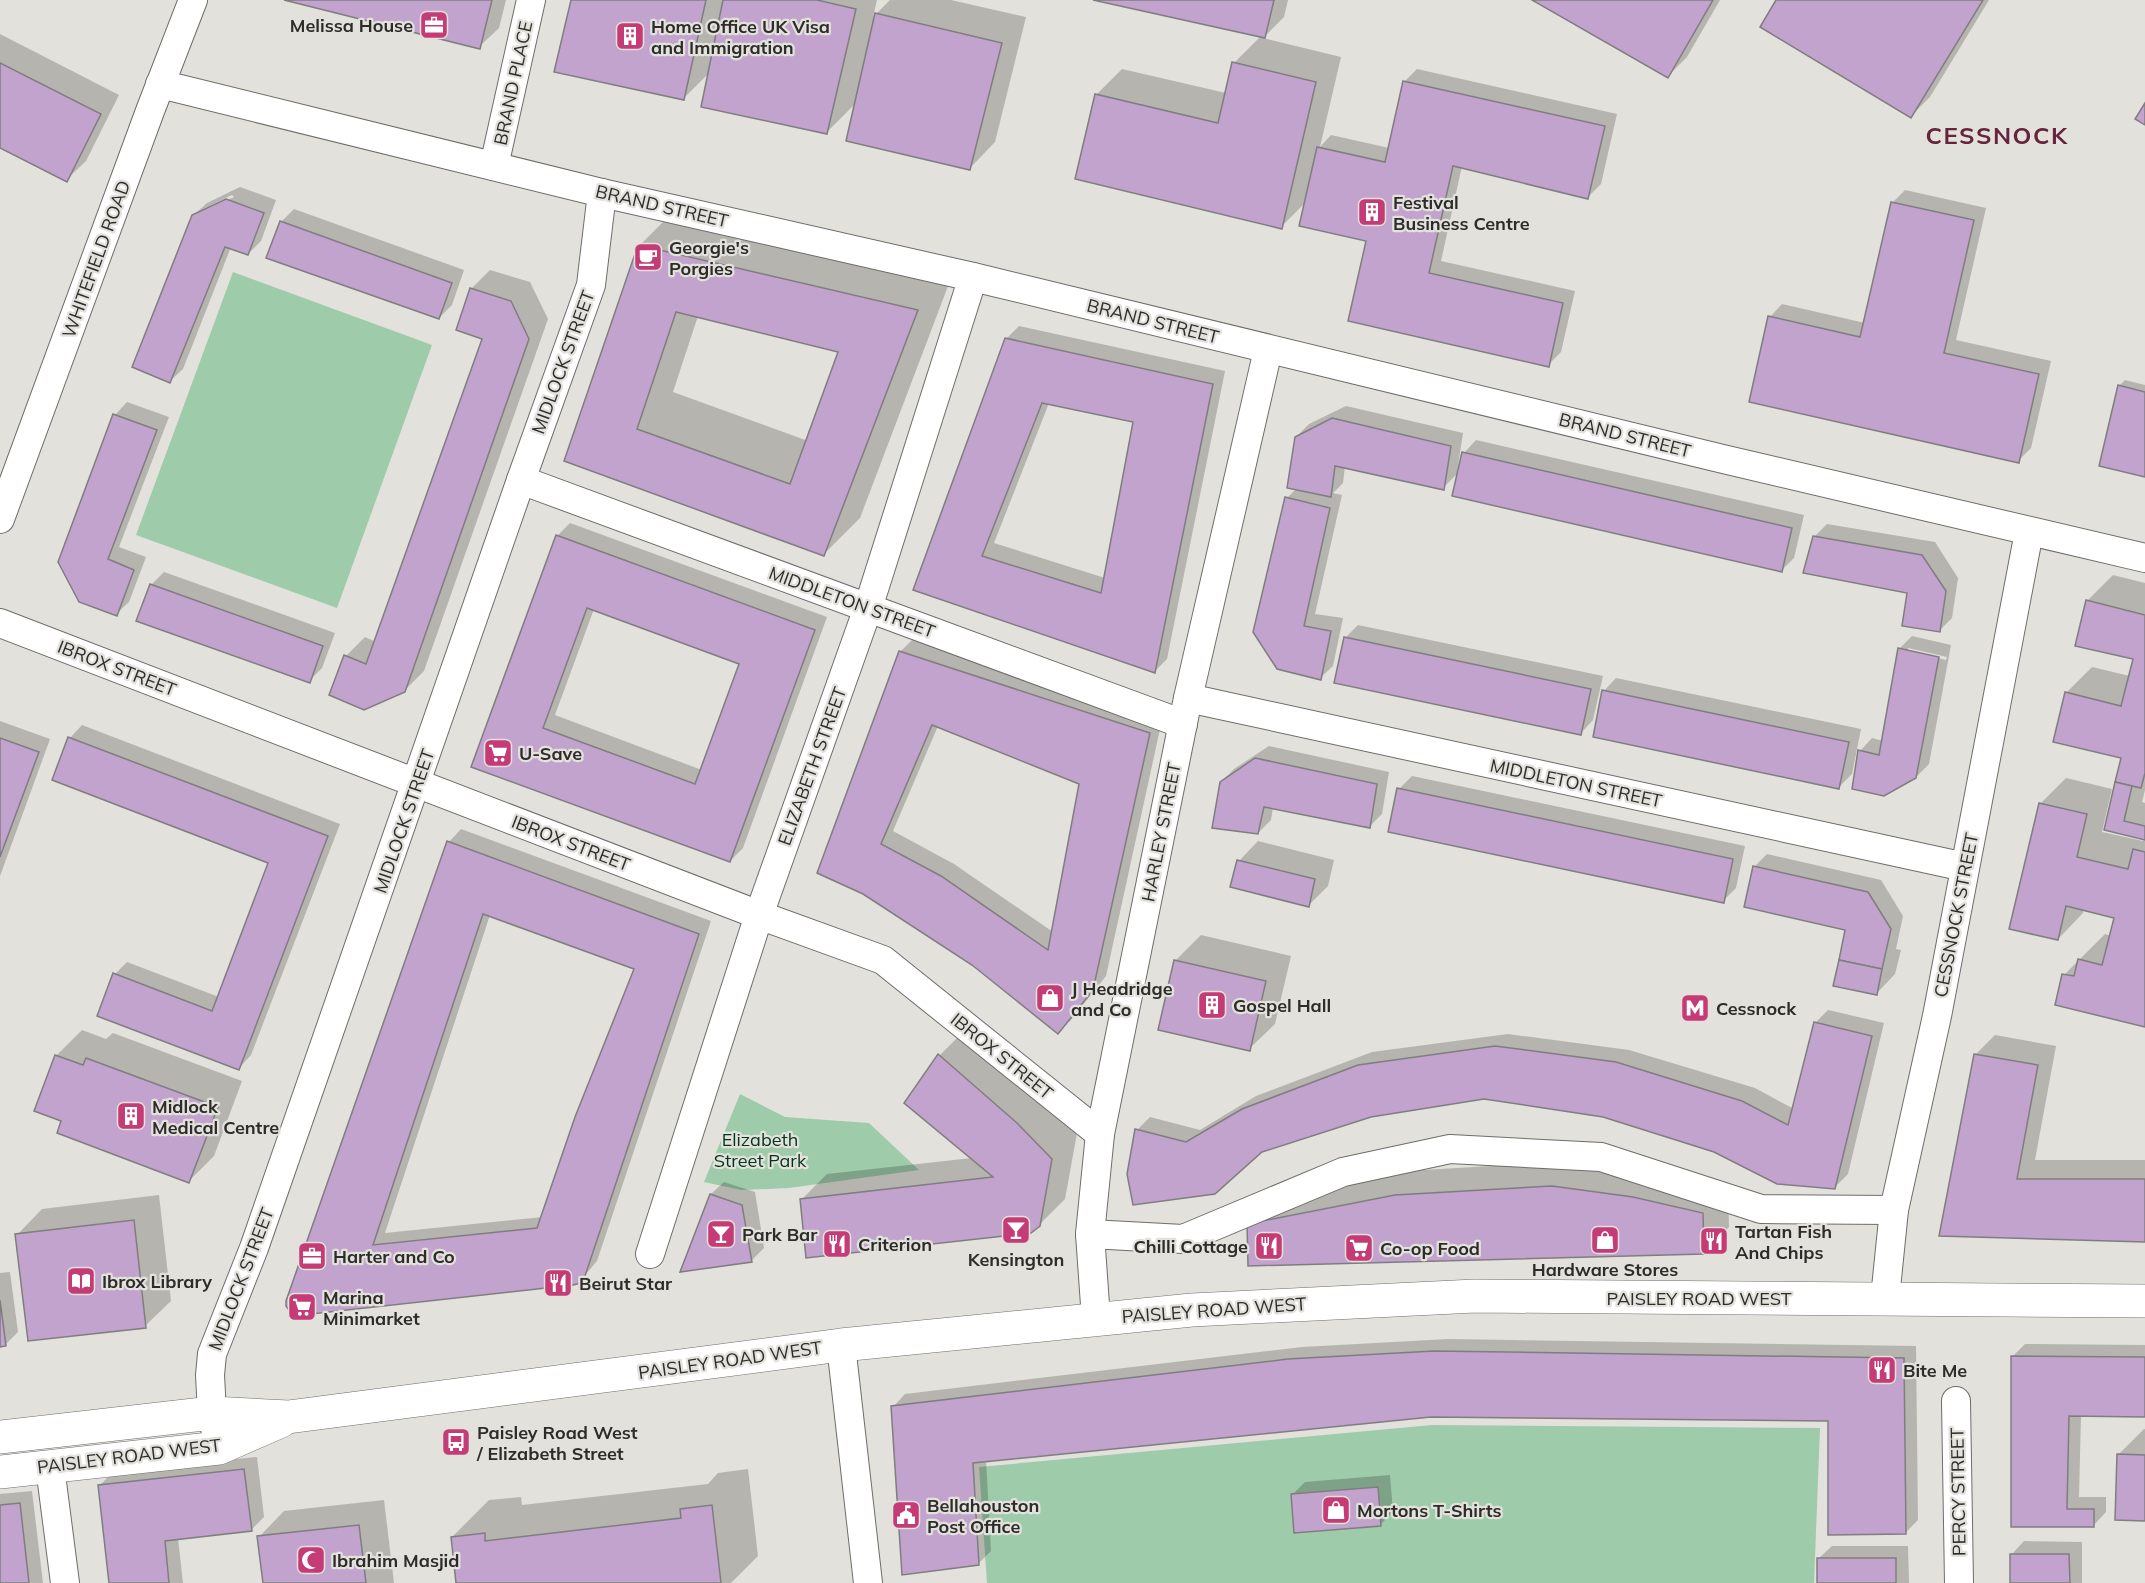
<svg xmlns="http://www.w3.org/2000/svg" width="2145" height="1583" viewBox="0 0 2145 1583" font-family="Mulish,sans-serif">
  <rect width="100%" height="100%" fill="#e3e1db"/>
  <g fill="#9ecba9">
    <polygon points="233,272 432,345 337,608 136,535"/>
    <polygon points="740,1094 785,1117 869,1123 919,1170 789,1188 741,1190 704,1182"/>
    <polygon points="1432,1425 1820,1428 1814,1583 987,1583 979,1467"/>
  </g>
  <g fill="#0003" fill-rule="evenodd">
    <polygon points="286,0 506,0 499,28 479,47"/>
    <polygon points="573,0 877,0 873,17 890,0 951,0 1026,17 995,142 970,168 856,103 827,132 710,72 683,99"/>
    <polygon points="1100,0 1288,0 1284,17 1263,38 1341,57 1320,147 1331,135 1389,148 1404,82 1417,69 1617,114 1601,184 1588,197 1462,166 1441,261 1575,291 1561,352 1548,365 1368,239 1306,202 1281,227 1097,94 1122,69 1226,93 1234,63 1261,36"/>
    <polygon points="1535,0 1720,0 1687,57 1668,76"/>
    <polygon points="1778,0 1989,0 1930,97 1911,116"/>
    <polygon points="0,34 119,95 86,161 66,180 0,146"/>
    <path d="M240,187L276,200L261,241L248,254L231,247L183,369L170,381L193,216L207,203ZM232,195L234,197L201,213V210Z"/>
    <polygon points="1905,190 1986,208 1956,340 2051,361 2031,448 2018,461 1770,317 1782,304 1865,323 1893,202"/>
    <polygon points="294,209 464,270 452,305 439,318 281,222"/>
    <path d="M676,209L953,273L860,518L823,555L566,460L639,246ZM698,316L840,351L808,441L673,392Z"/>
    <polygon points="490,270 530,282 548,319 424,671 404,691 346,656 365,637 376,642 484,339 471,289"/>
    <path d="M1019,326L1225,371L1167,659L1155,671L915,589L1006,339ZM1049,403L1134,421L1105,578L994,543Z"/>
    <polygon points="2125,380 2145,385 2145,476 2119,386"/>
    <polygon points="127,402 169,417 119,547 146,557 129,602 116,614 80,601 115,415"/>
    <polygon points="1346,406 1463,433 1457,472 1459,472 1443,488 1345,466 1343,483 1333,493 1342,495 1315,614 1343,618 1333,666 1320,678 1278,667 1287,498 1296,489 1296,437 1309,424"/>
    <polygon points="1476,440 1804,515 1794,558 1781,571 1464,453"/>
    <path d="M570,523L827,617L743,848L730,861L473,766L557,536ZM594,609L741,663L702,770L555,715Z"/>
    <polygon points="1827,524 1935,542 1958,578 1952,618 1939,631 1909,592 1814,537"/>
    <polygon points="164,572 335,633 322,668 309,681 151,585"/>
    <polygon points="2113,575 2145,583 2145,790 2142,802 2145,803 2145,838 2106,829 2123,757 2066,693 2092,667 2130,676 2134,658 2087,601"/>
    <polygon points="1358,625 1603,676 1593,720 1581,733 1345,638"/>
    <path d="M1912,636L1951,645L1929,764L1916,777L1860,751L1872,738L1883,741L1900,648ZM1908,648L1947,657L1946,660L1908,651Z"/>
    <path d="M913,639L1162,720L1106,976L1071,1020L1058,1032L973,964L864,893L900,652ZM938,726L1081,783L1053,932L954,864L893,831Z"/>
    <polygon points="1616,678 1861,729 1852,774 1839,787 1604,691"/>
    <polygon points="0,721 50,739 0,876"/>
    <polygon points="82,725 340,824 251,1055 239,1068 115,974 127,962 219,997 270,862 70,738"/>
    <polygon points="1269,746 1389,772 1382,814 1370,826 1273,807 1271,820 1258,833 1221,782 1234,769"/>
    <polygon points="1412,776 1745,846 1736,888 1723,901 1399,789"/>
    <polygon points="2066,778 2112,789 2102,832 2143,841 2145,839 2145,1025 2064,975 2105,934 2111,936 2115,917 2084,909 2083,913 2058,939 2040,804"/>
    <path d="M461,829L711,921L597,1261L580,1281L288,1302L449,842ZM490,915L636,968L543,1217L385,1233Z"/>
    <polygon points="1258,841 1334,860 1328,886 1308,906 1239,861"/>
    <polygon points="1767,854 1881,880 1903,916 1896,949 1901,950 1895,974 1876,994 1846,929 1754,867"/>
    <polygon points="1201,935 1291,956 1275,1024 1249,1049 1175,961"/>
    <polygon points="1828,1010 1884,1023 1848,1174 1835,1187 1604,1116 1484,1097 1370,1115 1261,1151 1214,1193 1137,1130 1150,1117 1200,1130 1256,1096 1372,1052 1508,1034 1629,1050 1755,1088 1794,1109 1815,1023"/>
    <polygon points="82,1030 106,1039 113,1033 242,1081 214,1156 189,1181 63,1120 56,1056"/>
    <polygon points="965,1030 1077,1133 1065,1199 1039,1225 801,1200 827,1174 972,1158 940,1055"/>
    <polygon points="1995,1035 2056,1046 2035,1160 2145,1160 2145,1240 1941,1234 1976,1054"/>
    <polygon points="1578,1161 1728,1188 1729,1227 1704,1253 1248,1225 1274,1199 1422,1170"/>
    <polygon points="724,1182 755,1192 764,1248 751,1261 711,1194"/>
    <polygon points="159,1195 171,1301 145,1326 17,1235 42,1209"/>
    <polygon points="10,1272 18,1332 5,1345 0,1346 0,1273"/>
    <polygon points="1448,1339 1916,1346 1918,1520 1905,1533 1830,1419 1431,1416 986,1460 991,1551 978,1564 893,1407 905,1394 1302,1347"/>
    <polygon points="2025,1344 2145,1345 2145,1415 2081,1415 2079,1497 2106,1497 2106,1512 2094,1525 2012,1525 2013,1356"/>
    <polygon points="2144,1429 2145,1429 2145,1519 2118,1455"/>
    <polygon points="257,1457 264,1517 251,1530 178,1538 183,1583 110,1583 100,1485 113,1472"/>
    <polygon points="748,1469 758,1556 731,1583 458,1583 452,1537 489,1500 521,1497 522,1505 708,1484 718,1473"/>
    <polygon points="1390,1475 1393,1512 1380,1525 1292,1495 1305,1482"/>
    <polygon points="32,1491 43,1583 0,1583 0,1494"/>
    <polygon points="384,1500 394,1583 264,1583 259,1537 284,1511"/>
    <polygon points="2024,1541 2082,1542 2082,1583 2011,1583 2012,1554"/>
    <polygon points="1832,1546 1908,1546 1909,1583 1819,1583 1819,1558"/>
  </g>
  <g fill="#c1a3cd" stroke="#807d81" stroke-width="1.5" fill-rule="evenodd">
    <polygon points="284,0 492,0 480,49"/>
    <polygon points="571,0 706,0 684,100 554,72"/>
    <polygon points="723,0 817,0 856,9 827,134 701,107"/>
    <polygon points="1093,0 1274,0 1265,38"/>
    <polygon points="1532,0 1713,0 1668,78"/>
    <polygon points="1776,0 1983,0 1911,118 1760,27"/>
    <polygon points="875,13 1002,43 970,170 846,141"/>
    <polygon points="1232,62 1316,82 1282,229 1075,179 1095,94 1218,123"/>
    <polygon points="0,63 101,114 67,182 0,148"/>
    <polygon points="1403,81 1605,126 1588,199 1453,166 1429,273 1563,303 1549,367 1348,321 1366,241 1299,226 1317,147 1385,162"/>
    <polygon points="2145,103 2145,125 2135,119"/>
    <polygon points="226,199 264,213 248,255 225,247 170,383 132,367 192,215"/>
    <polygon points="1891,202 1974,220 1944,353 2039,374 2019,463 1749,402 1768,316 1860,337"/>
    <polygon points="280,221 452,283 439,319 266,258"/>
    <path d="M638,245L918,310L824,556L564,461ZM676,312L838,352L790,484L637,429Z"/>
    <polygon points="470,288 511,301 529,339 405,692 364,710 329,695 344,655 366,664 482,339 456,330"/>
    <path d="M1005,338L1213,384L1155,673L913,590ZM1042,403L1133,422L1101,593L982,556Z"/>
    <polygon points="2118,385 2145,392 2145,477 2099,466"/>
    <polygon points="113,414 157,430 108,559 134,570 117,616 79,602 58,562"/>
    <polygon points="1332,418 1451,446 1444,490 1335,466 1331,497 1287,488 1295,437"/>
    <polygon points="1462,452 1792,528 1782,572 1452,496"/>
    <polygon points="1285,497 1330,508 1304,626 1331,631 1321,680 1277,669 1253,632"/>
    <path d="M556,535L815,630L730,862L471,767ZM587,608L739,664L695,784L543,728Z"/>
    <polygon points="1813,536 1922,555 1946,591 1940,632 1902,626 1907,593 1803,573"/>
    <polygon points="150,584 323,646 310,683 136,621"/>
    <polygon points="2086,600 2145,615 2145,773 2141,788 2115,782 2121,758 2053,742 2065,692 2121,706 2133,659 2075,646"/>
    <polygon points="1344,637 1591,689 1581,735 1334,683"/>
    <polygon points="1898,648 1939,657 1916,778 1884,796 1852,789 1858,750 1879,755"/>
    <path d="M899,651L1150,733L1093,990L1058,1034L972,965L863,894L817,873ZM932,725L1079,784L1048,950L941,876L881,844Z"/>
    <polygon points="1602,690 1849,742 1839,789 1593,737"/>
    <polygon points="68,737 328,836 239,1070 97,1016 113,973 212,1011 268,863 52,780"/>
    <polygon points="0,738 39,752 0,857"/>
    <polygon points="1255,758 1377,784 1370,828 1264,807 1258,834 1212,828 1220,782"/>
    <polygon points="2115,782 2132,786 2124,821 2145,826 2145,840 2104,830"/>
    <polygon points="1397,788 1733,859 1724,903 1388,832"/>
    <polygon points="2039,803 2087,814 2077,857 2128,869 2133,849 2145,852 2145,1027 2055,1005 2062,974 2074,976 2078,959 2102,965 2114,918 2066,906 2058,940 2009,929"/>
    <path d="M447,841L699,934L585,1276L581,1283L573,1285L293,1316L286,1306V1301ZM483,914L634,969L575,1117L537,1228L373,1245Z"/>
    <polygon points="1237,860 1315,879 1309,907 1230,887"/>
    <polygon points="1753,866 1868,892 1891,929 1882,969 1839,960 1845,930 1744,907"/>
    <polygon points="1174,960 1266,981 1250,1051 1158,1030"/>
    <polygon points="1839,960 1882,969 1877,995 1833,986"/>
    <polygon points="1814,1022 1872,1036 1835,1189 1777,1184 1714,1152 1603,1117 1484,1099 1371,1117 1262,1152 1215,1194 1133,1205 1127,1174 1135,1129 1186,1142 1242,1109 1358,1065 1495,1046 1616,1062 1742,1101 1788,1125"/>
    <polygon points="938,1054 1017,1123 1052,1159 1040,1226 1031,1233 806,1258 800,1199 993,1177 904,1103"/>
    <polygon points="1974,1054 2038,1065 2017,1179 2145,1179 2145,1242 1939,1236"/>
    <polygon points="55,1055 83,1065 86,1058 218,1107 189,1183 57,1133 61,1121 34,1111"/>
    <polygon points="1552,1186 1633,1197 1703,1213 1704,1254 1248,1266 1247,1224 1395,1195"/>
    <polygon points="710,1194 742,1205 752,1262 680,1272"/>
    <polygon points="134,1220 146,1328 28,1341 15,1234"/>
    <polygon points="0,1300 6,1346 0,1347"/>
    <polygon points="1434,1351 1904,1358 1906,1534 1828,1535 1828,1421 1431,1417 973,1463 979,1565 902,1575 891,1406 1288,1359"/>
    <polygon points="2011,1356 2145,1357 2145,1417 2069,1416 2067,1509 2094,1509 2094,1527 2011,1527"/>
    <polygon points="2117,1454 2145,1455 2145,1521 2115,1520"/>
    <polygon points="244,1469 252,1531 165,1541 169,1583 109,1583 98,1485"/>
    <polygon points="1378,1487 1381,1526 1294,1533 1291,1494"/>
    <polygon points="20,1503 29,1583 0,1583 0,1505"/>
    <polygon points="712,1505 721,1583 456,1583 451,1537 485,1533 485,1541 681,1518 680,1509"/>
    <polygon points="359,1525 366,1583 263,1583 257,1536"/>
    <polygon points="2010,1554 2069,1554 2070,1583 2010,1583"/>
    <rect x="1817" y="1558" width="79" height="25"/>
  </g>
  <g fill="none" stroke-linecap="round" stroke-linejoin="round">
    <g stroke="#6f6d69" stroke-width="30">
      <g id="street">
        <polyline points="160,84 602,193 973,277 1723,459 2145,558"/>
        <polyline points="494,166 531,0"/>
        <polyline points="521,480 1183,724"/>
        <polyline points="0,519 150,111 193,0"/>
        <polyline points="0,623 759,915 883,960 1100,1134"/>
        <polyline points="1188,698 1965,867"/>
        <polyline points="1090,1234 1183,1239 1343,1172 1450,1149 1601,1157 1761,1209 1894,1210"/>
        <polyline points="650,1254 759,915 868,608 973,277"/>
        <polyline points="1885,1298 1894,1210 1937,1016 2029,532"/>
        <polyline points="1096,1319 1090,1234 1100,1134 1188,698 1268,350"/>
        <polyline points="841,1345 868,1583"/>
        <polyline points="1956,1401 1959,1583"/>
        <polyline points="219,1448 212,1413 210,1375 212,1354 254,1248 521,480 591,285 602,193"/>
        <polyline points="50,1467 65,1583"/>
      </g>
    </g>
    <g stroke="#6f6d69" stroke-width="34">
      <g id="primary">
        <polyline points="0,1437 212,1413 288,1417 841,1345 1192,1310 1475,1296 2145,1301"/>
        <polyline points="0,1472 219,1448 281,1421"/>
      </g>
    </g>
    <use href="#street" stroke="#fff" stroke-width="28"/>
    <use href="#primary" stroke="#fff" stroke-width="33"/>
  </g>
  <defs>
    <g id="office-square" transform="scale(1.5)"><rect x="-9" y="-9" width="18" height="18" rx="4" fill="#c43b76" stroke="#e3e1db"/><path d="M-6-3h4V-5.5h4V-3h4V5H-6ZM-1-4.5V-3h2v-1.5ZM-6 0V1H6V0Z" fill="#fff"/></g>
    <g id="building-square" transform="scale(1.5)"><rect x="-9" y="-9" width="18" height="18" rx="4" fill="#c43b76" stroke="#e3e1db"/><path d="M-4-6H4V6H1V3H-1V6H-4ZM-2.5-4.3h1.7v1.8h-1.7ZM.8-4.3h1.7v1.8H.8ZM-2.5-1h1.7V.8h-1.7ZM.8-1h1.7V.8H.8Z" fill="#fff"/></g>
    <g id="cafe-square" transform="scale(1.5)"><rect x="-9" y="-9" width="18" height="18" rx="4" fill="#c43b76" stroke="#e3e1db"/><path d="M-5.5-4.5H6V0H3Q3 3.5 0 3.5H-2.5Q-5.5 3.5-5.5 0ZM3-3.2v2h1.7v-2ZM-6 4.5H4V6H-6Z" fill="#fff"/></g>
    <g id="supermarket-square" transform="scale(1.5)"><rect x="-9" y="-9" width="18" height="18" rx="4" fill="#c43b76" stroke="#e3e1db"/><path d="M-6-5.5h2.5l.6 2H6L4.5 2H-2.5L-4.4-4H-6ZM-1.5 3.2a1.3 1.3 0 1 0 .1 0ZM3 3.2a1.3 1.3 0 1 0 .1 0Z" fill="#fff"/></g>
    <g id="shop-square" transform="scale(1.5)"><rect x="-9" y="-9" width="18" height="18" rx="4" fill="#c43b76" stroke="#e3e1db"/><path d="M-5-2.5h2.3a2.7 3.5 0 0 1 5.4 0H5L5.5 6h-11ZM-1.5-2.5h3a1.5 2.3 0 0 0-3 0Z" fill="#fff"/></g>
    <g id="metro-square" transform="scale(1.5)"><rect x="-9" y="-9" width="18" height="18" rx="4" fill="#c43b76" stroke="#e3e1db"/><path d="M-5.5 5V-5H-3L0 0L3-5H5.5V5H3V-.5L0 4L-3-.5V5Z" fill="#fff"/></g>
    <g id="bar-square" transform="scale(1.5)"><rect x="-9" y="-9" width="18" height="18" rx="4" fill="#c43b76" stroke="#e3e1db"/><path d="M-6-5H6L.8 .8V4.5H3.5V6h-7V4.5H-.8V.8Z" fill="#fff"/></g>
    <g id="restaurant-square" transform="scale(1.5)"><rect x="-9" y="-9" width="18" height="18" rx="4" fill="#c43b76" stroke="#e3e1db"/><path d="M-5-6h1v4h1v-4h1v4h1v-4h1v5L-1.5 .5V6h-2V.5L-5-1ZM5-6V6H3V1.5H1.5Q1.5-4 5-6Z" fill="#fff"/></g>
    <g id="library-square" transform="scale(1.5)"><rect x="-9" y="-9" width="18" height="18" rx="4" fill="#c43b76" stroke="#e3e1db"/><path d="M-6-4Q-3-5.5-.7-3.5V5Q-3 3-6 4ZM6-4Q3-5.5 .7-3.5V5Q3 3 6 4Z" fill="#fff"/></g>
    <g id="bus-square" transform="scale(1.5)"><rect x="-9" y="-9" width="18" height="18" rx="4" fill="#c43b76" stroke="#e3e1db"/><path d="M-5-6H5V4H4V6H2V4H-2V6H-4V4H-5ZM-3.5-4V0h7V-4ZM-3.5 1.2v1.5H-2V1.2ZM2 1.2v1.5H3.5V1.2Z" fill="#fff"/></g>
    <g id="civic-square" transform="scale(1.5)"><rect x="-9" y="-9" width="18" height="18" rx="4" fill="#c43b76" stroke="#e3e1db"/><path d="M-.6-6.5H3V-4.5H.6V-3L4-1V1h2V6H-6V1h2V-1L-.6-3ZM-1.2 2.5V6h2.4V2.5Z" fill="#fff"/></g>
    <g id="mosque-square" transform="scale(1.5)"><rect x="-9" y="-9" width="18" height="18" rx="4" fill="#c43b76" stroke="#e3e1db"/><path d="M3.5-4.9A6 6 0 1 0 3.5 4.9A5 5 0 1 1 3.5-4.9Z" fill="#fff"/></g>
  </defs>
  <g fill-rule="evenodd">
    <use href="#office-square" x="434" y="25"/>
    <use href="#building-square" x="630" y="36"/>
    <use href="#building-square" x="1372" y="212"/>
    <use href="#cafe-square" x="648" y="257"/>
    <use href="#supermarket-square" x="498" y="753"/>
    <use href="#shop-square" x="1050" y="998"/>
    <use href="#building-square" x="1212" y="1005"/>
    <use href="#metro-square" x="1695" y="1008"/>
    <use href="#building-square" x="131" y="1116"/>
    <use href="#bar-square" x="1016" y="1230"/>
    <use href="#bar-square" x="721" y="1234"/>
    <use href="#shop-square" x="1605" y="1240"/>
    <use href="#restaurant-square" x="1714" y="1241"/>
    <use href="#restaurant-square" x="837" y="1244"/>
    <use href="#restaurant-square" x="1269" y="1246"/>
    <use href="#supermarket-square" x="1359" y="1248"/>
    <use href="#office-square" x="312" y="1256"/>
    <use href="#library-square" x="81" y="1281"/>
    <use href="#restaurant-square" x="558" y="1283"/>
    <use href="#supermarket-square" x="302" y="1307"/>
    <use href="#restaurant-square" x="1882" y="1370"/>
    <use href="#bus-square" x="456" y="1442"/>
    <use href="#shop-square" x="1336" y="1510"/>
    <use href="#civic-square" x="906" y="1515"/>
    <use href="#mosque-square" x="311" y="1560"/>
  </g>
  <g text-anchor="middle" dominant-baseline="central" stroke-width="4.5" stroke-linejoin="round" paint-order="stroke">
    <g font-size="18" font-weight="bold" fill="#2d2c2a" stroke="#e3e1db" text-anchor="start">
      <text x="413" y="25" text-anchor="end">Melissa House</text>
      <text x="651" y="26">Home Office UK Visa<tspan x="651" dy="21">and Immigration</tspan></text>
      <text x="1393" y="202">Festival<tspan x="1393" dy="21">Business Centre</tspan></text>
      <text x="669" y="247">Georgie's<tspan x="669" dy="21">Porgies</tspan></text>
      <text x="519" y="753">U-Save</text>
      <text x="1071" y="988">J Headridge<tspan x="1071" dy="21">and Co</tspan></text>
      <text x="1233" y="1005">Gospel Hall</text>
      <text x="1716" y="1008">Cessnock</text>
      <text x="152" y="1106">Midlock<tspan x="152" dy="21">Medical Centre</tspan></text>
      <text x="1735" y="1231">Tartan Fish<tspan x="1735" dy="21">And Chips</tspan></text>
      <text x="742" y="1234">Park Bar</text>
      <text x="858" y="1244">Criterion</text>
      <text x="1248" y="1246" text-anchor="end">Chilli Cottage</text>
      <text x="1380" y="1248">Co-op Food</text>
      <text x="333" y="1256">Harter and Co</text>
      <text x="1016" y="1259" text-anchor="middle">Kensington</text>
      <text x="1605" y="1269" text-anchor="middle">Hardware Stores</text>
      <text x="102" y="1281">Ibrox Library</text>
      <text x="579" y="1283">Beirut Star</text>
      <text x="323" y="1297">Marina<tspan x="323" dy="21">Minimarket</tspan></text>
      <text x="1903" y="1370">Bite Me</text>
      <text x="477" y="1432">Paisley Road West<tspan x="477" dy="21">/ Elizabeth Street</tspan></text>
      <text x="927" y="1505">Bellahouston<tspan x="927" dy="21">Post Office</tspan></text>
      <text x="1357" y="1510">Mortons T-Shirts</text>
      <text x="332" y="1560">Ibrahim Masjid</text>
    </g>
    <g font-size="18" fill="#2d2c2a" stroke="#e3e1db">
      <text transform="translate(513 83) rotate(-78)">BRAND PLACE</text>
      <text transform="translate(662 206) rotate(13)">BRAND STREET</text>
      <text transform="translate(96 259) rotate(-70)">WHITEFIELD ROAD</text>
      <text transform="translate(1153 321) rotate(14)">BRAND STREET</text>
      <text transform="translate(563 362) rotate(-70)">MIDLOCK STREET</text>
      <text transform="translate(1625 435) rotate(14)">BRAND STREET</text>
      <text transform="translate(852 602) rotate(20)">MIDDLETON STREET</text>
      <text transform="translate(117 668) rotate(21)">IBROX STREET</text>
      <text transform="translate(812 766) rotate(-70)">ELIZABETH STREET</text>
      <text transform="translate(1576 783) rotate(12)">MIDDLETON STREET</text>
      <text transform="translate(404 821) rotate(-71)">MIDLOCK STREET</text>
      <text transform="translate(1161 832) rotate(-79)">HARLEY STREET</text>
      <text transform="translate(571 843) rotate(21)">IBROX STREET</text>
      <text transform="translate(1956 915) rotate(-79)">CESSNOCK STREET</text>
      <text transform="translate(1002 1056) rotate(39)">IBROX STREET</text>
      <text transform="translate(241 1279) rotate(-69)">MIDLOCK STREET</text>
      <text x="1699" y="1298">PAISLEY ROAD WEST</text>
      <text transform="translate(1214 1310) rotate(-4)">PAISLEY ROAD WEST</text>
      <text transform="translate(730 1360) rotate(-8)">PAISLEY ROAD WEST</text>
      <text transform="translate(129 1456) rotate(-7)">PAISLEY ROAD WEST</text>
      <text transform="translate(1958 1492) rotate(-91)">PERCY STREET</text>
    </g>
    <g font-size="18" fill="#003617" stroke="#e3e1db">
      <text x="760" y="1139">Elizabeth<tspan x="760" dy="21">Street Park</tspan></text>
    </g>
    <g font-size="24" font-weight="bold" letter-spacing="1.5" fill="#65233e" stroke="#e3e1db">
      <text x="1997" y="135">CESSNOCK</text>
    </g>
  </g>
</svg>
